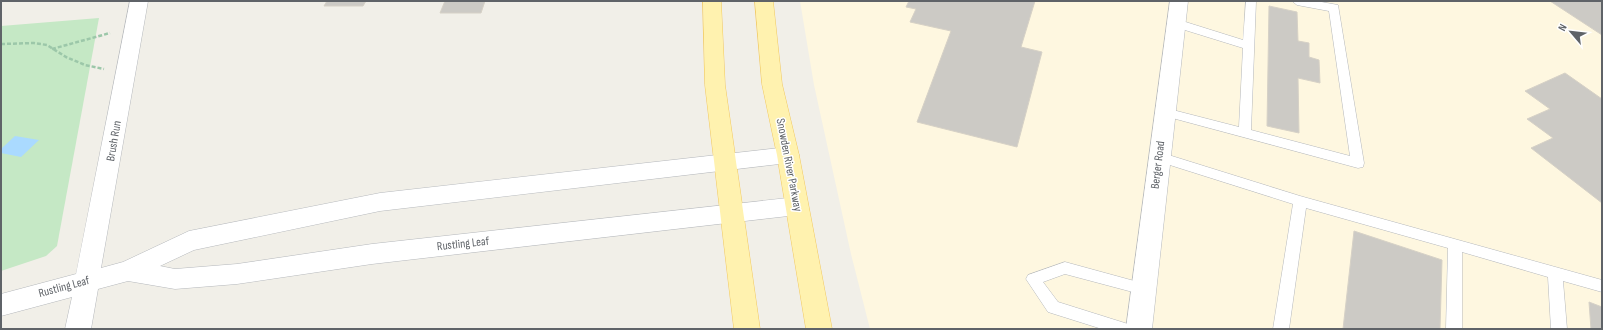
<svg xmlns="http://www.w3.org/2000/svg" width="1603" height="330" viewBox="0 0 1603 330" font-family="'Sofia Sans Condensed',sans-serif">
  <rect width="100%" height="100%" fill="#f1efe8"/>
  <polygon fill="#fef7e0" points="800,1 1602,1 1602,329 870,329 851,254 814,85"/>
  <polygon fill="#c5e8c5" points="99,18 57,246 46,256 1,271 1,26"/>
  <polygon fill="#aadaff" points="15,136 39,140 21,157 1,153 1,149"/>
  <g fill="#cccac5" stroke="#d6d1c6">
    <polygon points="327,1 366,1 363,6 324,6"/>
    <polygon points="445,1 485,1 481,13 440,13"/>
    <polygon points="909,1 1035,1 1021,47 1042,52 1017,147 917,122 951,31 910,22 916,9 906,7"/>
    <polygon points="1550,1 1602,1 1602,35"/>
    <polygon points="1269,6 1297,12 1298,41 1309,43 1309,57 1319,60 1320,83 1298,78 1299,133 1267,126"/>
    <polygon points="1565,73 1602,99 1602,203 1531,148 1553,138 1527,119 1550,109 1525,91"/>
    <polygon points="1354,231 1442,260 1440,329 1343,329"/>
    <polygon points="1589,302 1602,307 1602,329 1591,329"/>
  </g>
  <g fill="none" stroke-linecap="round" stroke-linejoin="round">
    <g stroke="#b5b8bc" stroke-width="1">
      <g id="service">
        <polygon points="1246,1 1256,1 1251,130 1350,156 1329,11 1297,5 1292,1 1316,1 1338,5 1364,163 1363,167 1358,168 1161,115 1159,112 1161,109 1165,108 1239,127 1243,48 1172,26 1170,23 1176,19 1243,40"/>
        <polygon points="1159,152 1300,196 1602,280 1602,292 1563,281 1567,329 1551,329 1548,277 1462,252 1462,329 1446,329 1448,248 1306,208 1289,329 1273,329 1293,204 1154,160 1153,157 1154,154"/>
        <polygon points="1065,262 1149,285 1151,289 1149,293 1144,295 1065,274 1043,282 1058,302 1128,324 1131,329 1102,329 1048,312 1026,279 1028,275"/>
      </g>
    </g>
    <g stroke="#b5b8bc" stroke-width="1">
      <g id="minor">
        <polygon points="130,1 148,1 101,268 123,262 189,231 380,193 788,147 796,149 799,155 796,161 788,163 380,211 194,250 160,266 175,269 237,264 372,244 797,197 805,200 808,206 805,212 797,215 372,264 237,284 175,289 128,281 98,289 91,329 65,329 72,297 1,316 1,294 76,274"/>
        <polygon points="1170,1 1188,1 1152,329 1126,329"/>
      </g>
    </g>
    <g stroke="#f2c960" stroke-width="1">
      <g id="primary">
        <polygon points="703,1 721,1 725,85 760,329 734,329 705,85"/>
        <polygon points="755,1 773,1 782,84 799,155 832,329 806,329 777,155 762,84"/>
      </g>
    </g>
    <g stroke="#9cc7a9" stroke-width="2.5" stroke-dasharray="4 2" stroke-linecap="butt">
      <polyline points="1,44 34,43 47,45 66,57 85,65 104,69"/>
      <polyline points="52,49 110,33"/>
    </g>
    <use href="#service" fill="#fff" fill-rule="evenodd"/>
    <use href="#minor" fill="#fff" fill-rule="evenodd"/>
    <use href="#primary" fill="#fff2af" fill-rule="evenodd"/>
  </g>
  <g text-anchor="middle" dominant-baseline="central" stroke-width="3" stroke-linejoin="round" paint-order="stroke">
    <g font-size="12" fill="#5f6368" stroke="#fff">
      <text transform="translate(114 141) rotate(-80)">Brush Run</text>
      <text transform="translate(789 165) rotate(79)">Snowden River Parkway</text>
      <text transform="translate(1158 165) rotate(-83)">Berger Road</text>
      <text transform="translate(463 244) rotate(-6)">Rustling Leaf</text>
      <text transform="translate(64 287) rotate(-15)">Rustling Leaf</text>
    </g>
  </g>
  <rect width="1603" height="330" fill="none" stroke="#5f6368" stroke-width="4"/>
  <g transform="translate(1571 32) rotate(298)" stroke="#ffffff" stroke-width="3" paint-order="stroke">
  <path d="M0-3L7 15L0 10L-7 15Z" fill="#5f6368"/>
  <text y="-6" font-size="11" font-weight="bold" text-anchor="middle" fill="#5f6368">N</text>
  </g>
</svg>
